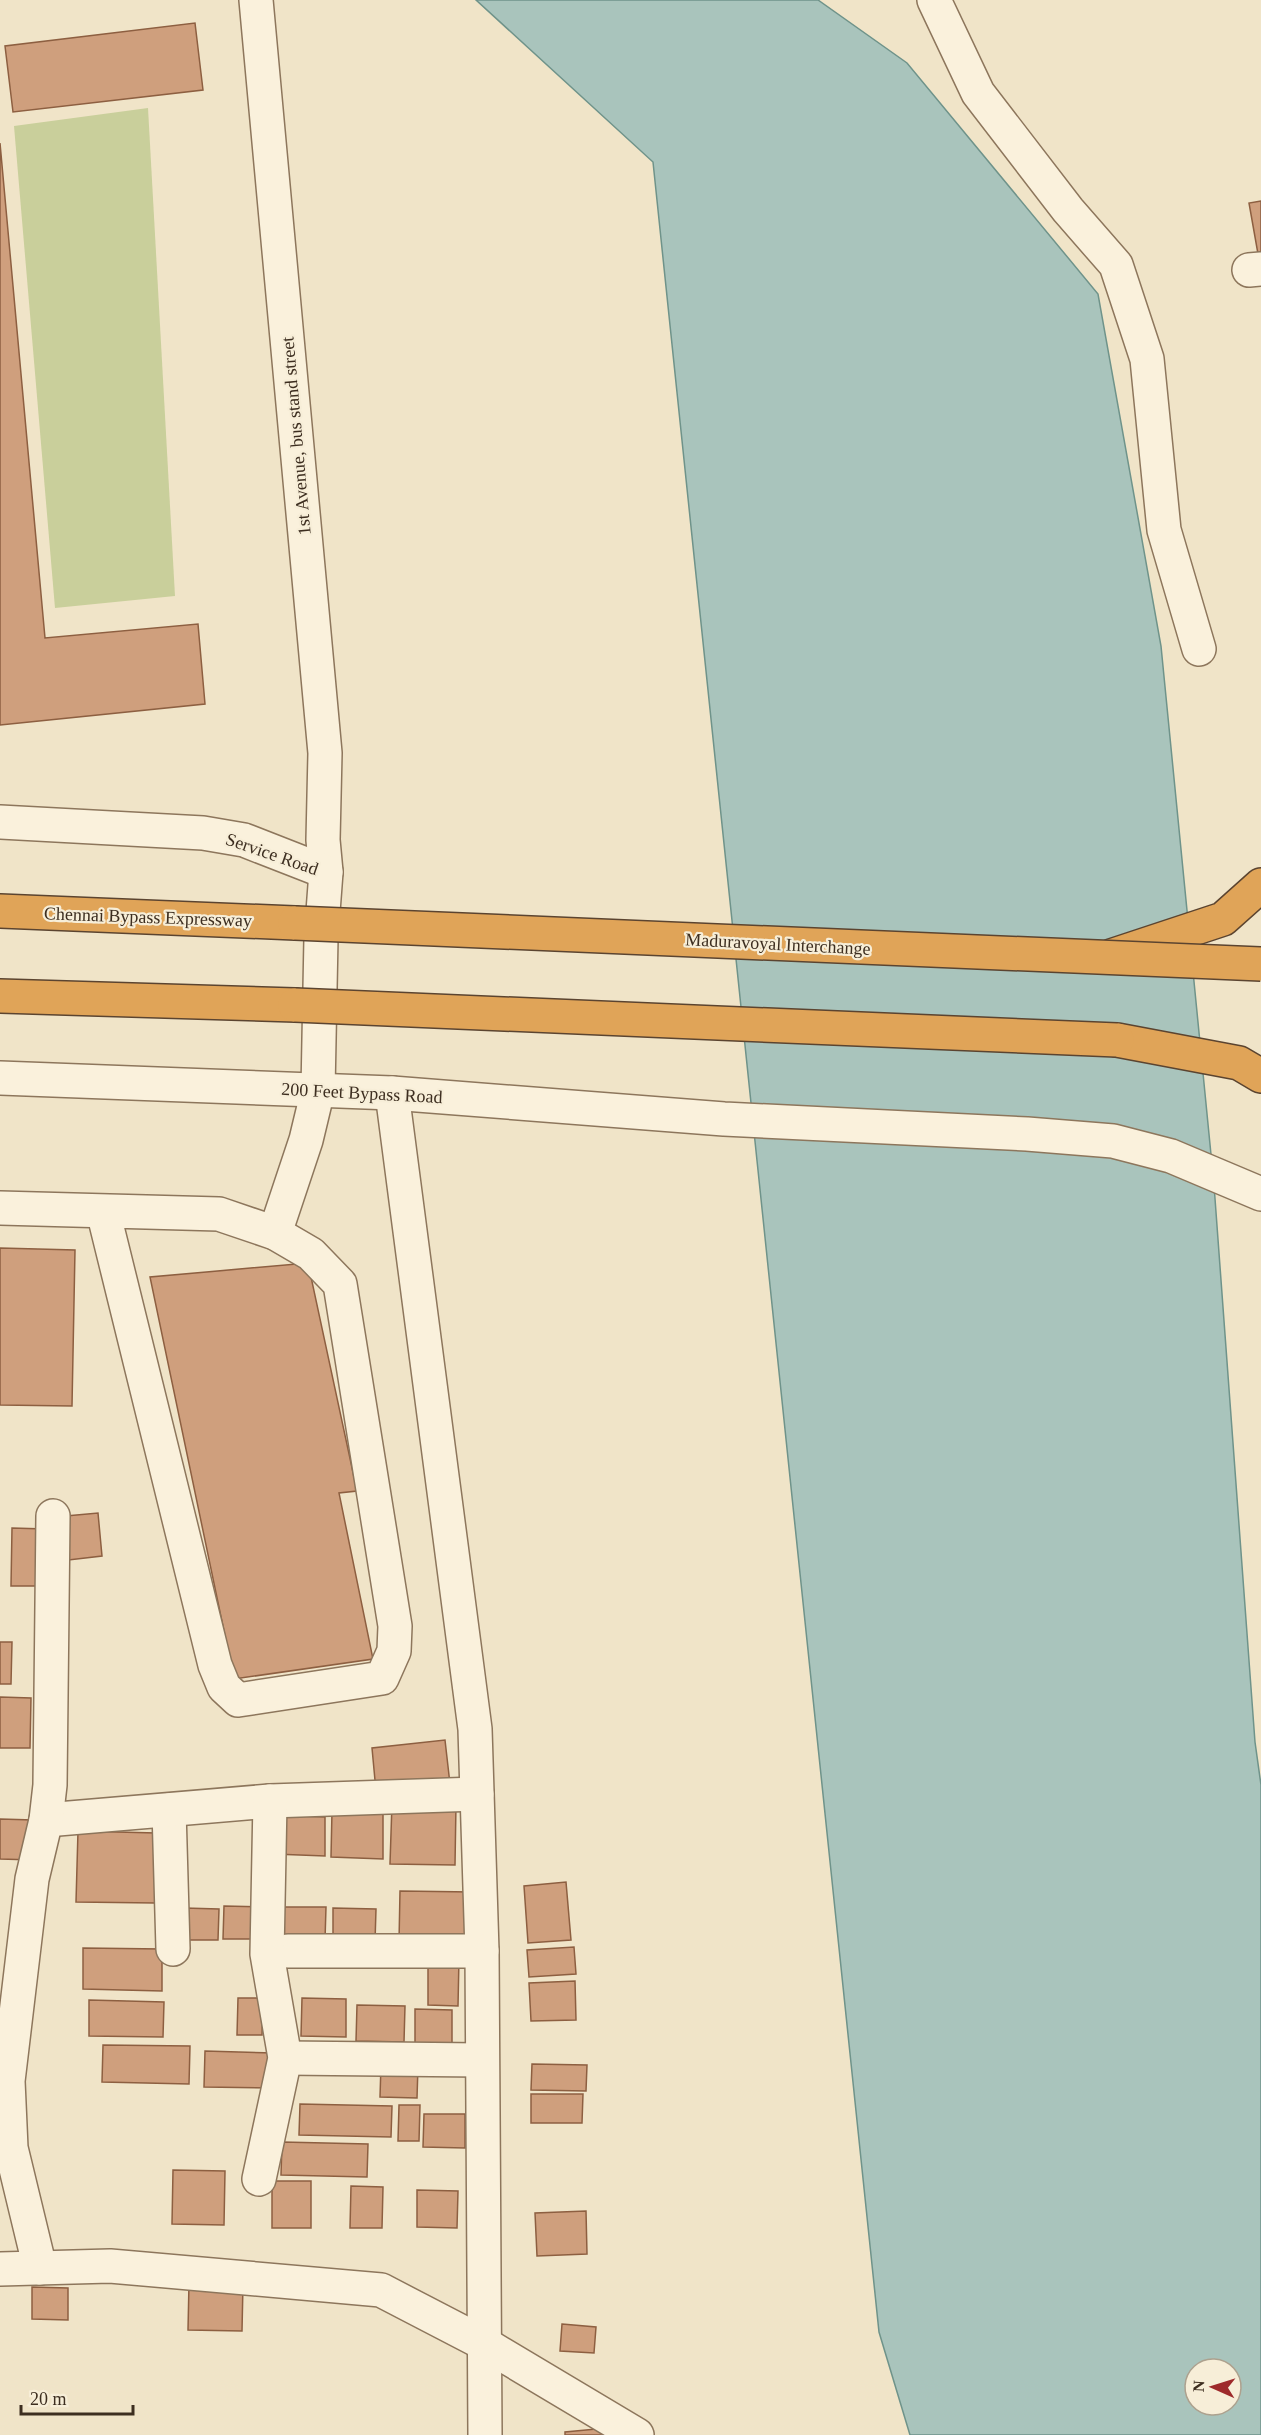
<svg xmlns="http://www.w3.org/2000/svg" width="1261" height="2435" viewBox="0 0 1261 2435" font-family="'Times New Roman',serif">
  <rect width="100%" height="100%" fill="#f0e4c8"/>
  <polygon fill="#c9cf9b" points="148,108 175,596 55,608 14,126"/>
  <path fill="#a9c4bc" stroke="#6f938a" stroke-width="1.5" fill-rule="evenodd" d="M476,0H818L907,63L1098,294L1161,646L1214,1185L1255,1742L1261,1785V2435H910L879,2332L653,162ZM1195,2369H1231V2405H1195Z"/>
  <g fill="#cf9f7d" stroke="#8d5f41" stroke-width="1.5">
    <polygon points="195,23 203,90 13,112 5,46"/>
    <polygon points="0,143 45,638 198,624 205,704 0,725"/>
    <polygon points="1261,201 1261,253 1258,254 1249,203"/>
    <polygon points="0,1248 75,1250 72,1406 0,1405"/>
    <polygon points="308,1263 357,1491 339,1493 373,1659 234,1679 150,1277"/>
    <polygon points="98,1513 102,1556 60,1561 55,1517"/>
    <polygon points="12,1528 45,1529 44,1586 11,1586"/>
    <polygon points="0,1642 12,1642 11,1684 0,1684"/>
    <polygon points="0,1697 31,1698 30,1748 0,1748"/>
    <polygon points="445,1740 450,1784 376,1791 372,1748"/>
    <polygon points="392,1803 456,1804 455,1865 390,1864"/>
    <polygon points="332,1811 383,1812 383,1859 331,1857"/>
    <polygon points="275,1815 325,1817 325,1856 274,1854"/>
    <polygon points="0,1819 33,1820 33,1860 0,1859"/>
    <polygon points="78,1831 156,1833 155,1903 76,1902"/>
    <polygon points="566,1882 571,1940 528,1943 524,1886"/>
    <polygon points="400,1891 472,1892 471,1944 399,1942"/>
    <polygon points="224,1906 264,1907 263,1939 223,1939"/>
    <polygon points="273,1907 326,1907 325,1940 272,1939"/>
    <polygon points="184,1908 219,1909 218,1940 184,1940"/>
    <polygon points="333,1908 376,1909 375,1942 333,1941"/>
    <polygon points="574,1947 576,1974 529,1977 527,1950"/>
    <polygon points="83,1948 162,1949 162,1991 83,1989"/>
    <polygon points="428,1957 459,1958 458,2006 428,2005"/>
    <polygon points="575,1981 576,2020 531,2021 529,1983"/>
    <polygon points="238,1998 263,1998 262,2035 237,2035"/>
    <polygon points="302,1998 346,1999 346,2037 301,2036"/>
    <polygon points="89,2000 164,2002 163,2037 89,2036"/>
    <polygon points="357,2005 405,2006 404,2042 356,2041"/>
    <polygon points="415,2009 452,2010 452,2045 415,2045"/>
    <polygon points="103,2045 190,2046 189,2084 102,2082"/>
    <polygon points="205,2051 273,2053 272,2088 204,2087"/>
    <polygon points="532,2064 587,2065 586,2091 531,2090"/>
    <polygon points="381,2065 418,2066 417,2098 380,2097"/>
    <polygon points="531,2094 583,2094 582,2123 531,2123"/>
    <polygon points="300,2104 392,2106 391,2137 299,2135"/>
    <polygon points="399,2105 420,2105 419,2141 398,2141"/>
    <polygon points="424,2114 465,2114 465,2148 423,2147"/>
    <polygon points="282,2142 368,2144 367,2177 281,2175"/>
    <polygon points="173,2170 225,2171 224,2225 172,2224"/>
    <rect x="272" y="2181" width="39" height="47"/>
    <polygon points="351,2186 383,2187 382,2228 350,2228"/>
    <polygon points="417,2190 458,2191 457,2228 417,2227"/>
    <polygon points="586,2211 587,2254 537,2256 535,2213"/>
    <polygon points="189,2283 243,2284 242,2331 188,2330"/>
    <polygon points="32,2287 68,2288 68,2320 32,2319"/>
    <polygon points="562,2324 596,2327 594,2353 560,2351"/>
    <polygon points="607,2428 608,2435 565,2435 565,2432"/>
  </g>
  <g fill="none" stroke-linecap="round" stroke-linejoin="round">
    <g stroke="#8d765c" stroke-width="36">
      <g id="minor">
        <polyline points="256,0 325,753 323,840 326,872 321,938 318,1090 306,1140 275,1233"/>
        <polyline points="934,0 978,93 1068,210 1116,265 1147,359 1164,530 1199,649"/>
        <polyline points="1249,270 1261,269"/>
        <polyline points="0,822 203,833 244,840 326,872"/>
        <polyline points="0,1078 392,1093 724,1119 1027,1134 1113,1141 1171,1156 1261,1194"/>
        <polyline points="392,1093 475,1729 482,1951 485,2435"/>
        <polyline points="0,1208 219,1214 275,1233 311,1254 340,1284 395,1626 394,1651 382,1678 238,1700 224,1687 215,1665 103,1211"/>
        <polyline points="169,1810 173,1949"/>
        <polyline points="46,1820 270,1801 477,1794"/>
        <polyline points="288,1951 482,1951"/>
        <polyline points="285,2058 481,2060"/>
        <polyline points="259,2179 285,2058 267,1954 270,1801"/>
        <polyline points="40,2268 11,2148 8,2081 32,1879 46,1820 50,1785 53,1516"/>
        <polyline points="0,2269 110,2266 381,2290 483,2343 637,2435"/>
      </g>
    </g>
    <g stroke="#5b4430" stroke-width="36">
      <g id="highway">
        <polyline points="0,911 295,923"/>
        <polyline points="1111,956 1223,919 1261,885"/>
        <polyline points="0,996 295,1005"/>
        <polyline points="1117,1040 1239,1063 1261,1076"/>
      </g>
    </g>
    <use href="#minor" stroke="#faf1dc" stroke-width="33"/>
    <use href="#highway" stroke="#e0a458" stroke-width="33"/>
    <g stroke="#5b4430" stroke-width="36" stroke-linecap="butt">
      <g id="highway-bridge">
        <polyline points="295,923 1261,964"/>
        <polyline points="295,1005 1117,1040"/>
      </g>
    </g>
    <use href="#highway-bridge" stroke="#e0a458" stroke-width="33"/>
  </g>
  <g text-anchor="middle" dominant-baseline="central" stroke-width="4.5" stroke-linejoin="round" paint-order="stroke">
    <g font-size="18" fill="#3d2e20" stroke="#f7eed8">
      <text transform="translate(296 436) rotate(-95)">1st Avenue, bus stand street</text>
      <text transform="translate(272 854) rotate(19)">Service Road</text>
      <text transform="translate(148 917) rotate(2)">Chennai Bypass Expressway</text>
      <text transform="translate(778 944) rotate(3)">Maduravoyal Interchange</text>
      <text transform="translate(362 1093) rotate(3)">200 Feet Bypass Road</text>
    </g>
  </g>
  <g transform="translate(1213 2387) rotate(273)"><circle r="28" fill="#f7eed8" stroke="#ada18e" stroke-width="1.5"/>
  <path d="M0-4.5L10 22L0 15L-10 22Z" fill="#9e2a2b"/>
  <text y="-9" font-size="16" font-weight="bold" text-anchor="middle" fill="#3d2e20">N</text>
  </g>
  <path d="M21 2405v9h112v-9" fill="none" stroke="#3d2e20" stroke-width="3"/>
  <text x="30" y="2405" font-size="18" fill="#3d2e20" stroke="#f7eed8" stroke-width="4.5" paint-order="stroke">20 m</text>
</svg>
